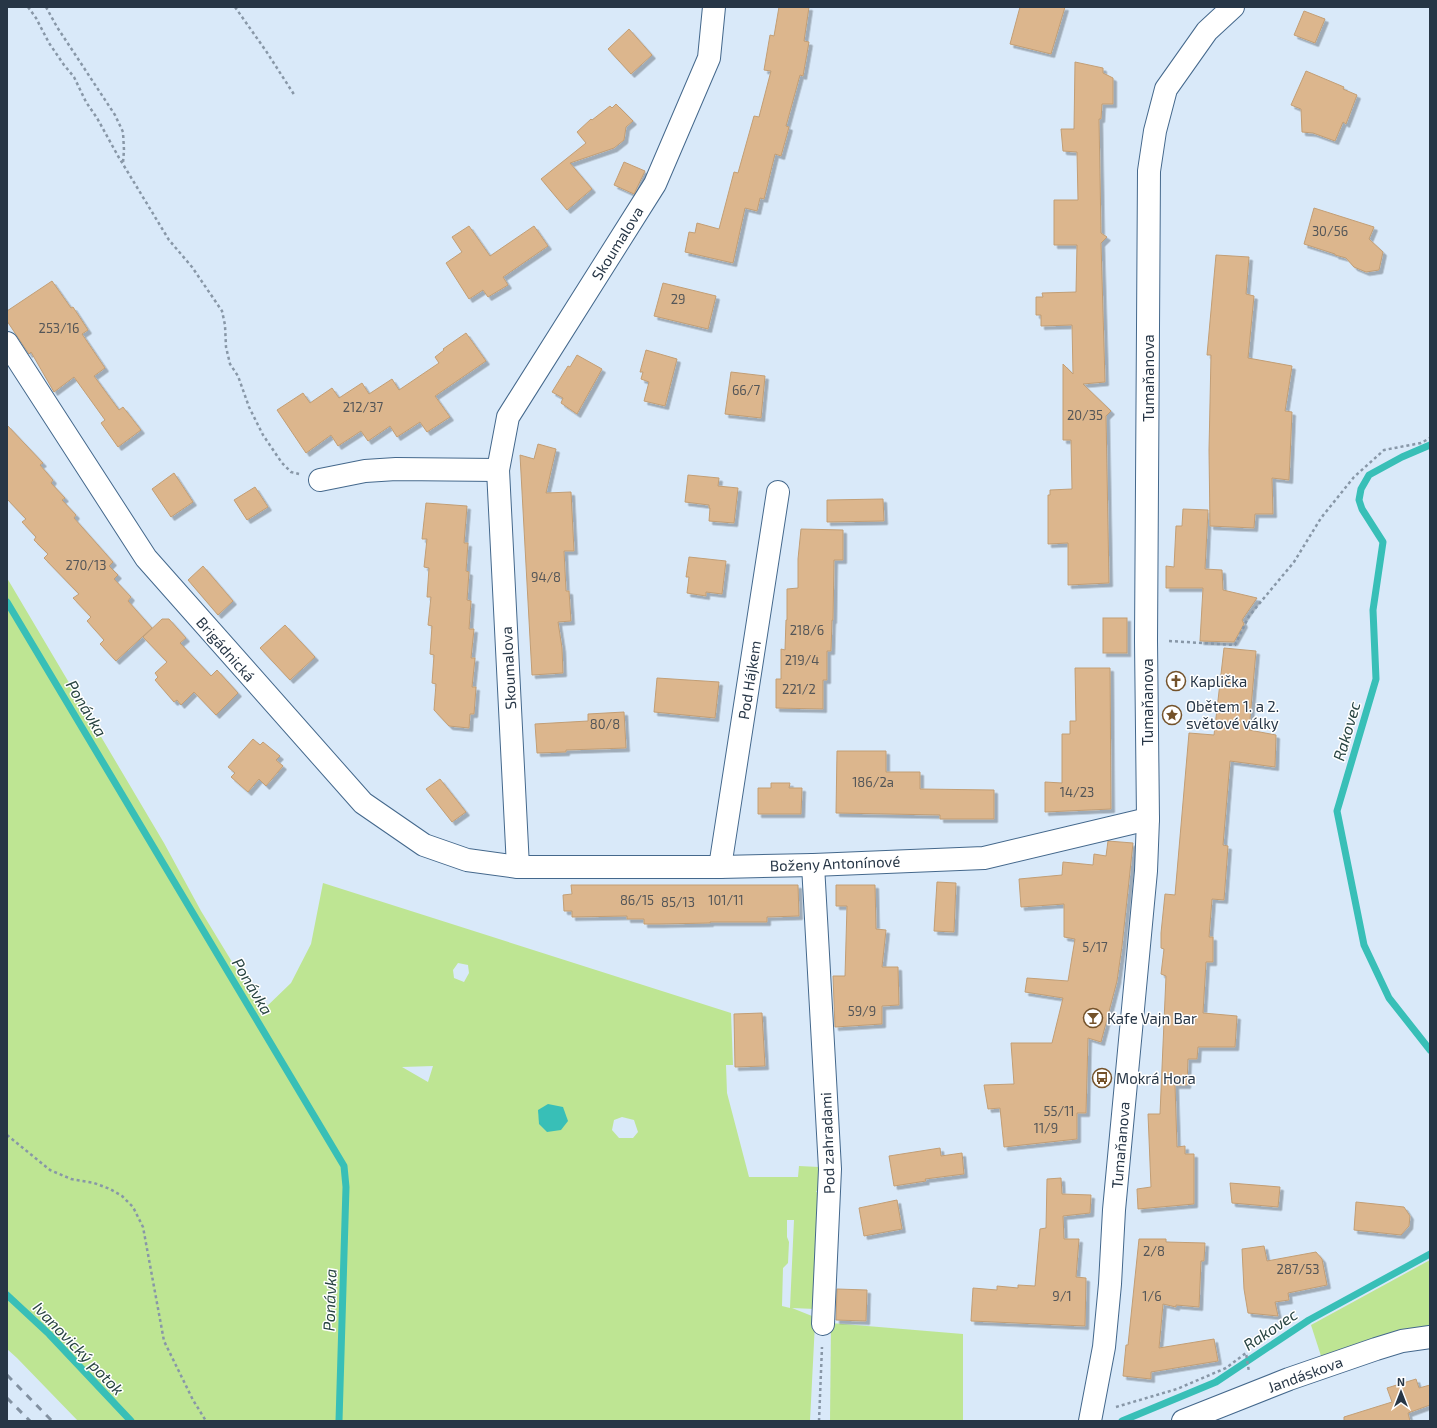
<svg xmlns="http://www.w3.org/2000/svg" width="1437" height="1428" viewBox="0 0 1437 1428" font-family="'Exo 2',sans-serif">
  <defs>
    <filter id="shadow"><feDropShadow dx="3.5" dy="3.5" stdDeviation="0" flood-color="#0004"/></filter>
  </defs>
  <rect width="100%" height="100%" fill="#d9e9f9"/>
  <g fill="#bee593" fill-rule="evenodd">
    <path d="M7,578L164,843L201,911L262,1011L291,983L311,944L323,883L731,1013L733,1065H726L727,1093L749,1177H798L799,1166L819,1167V1187L816,1192L821,1193L815,1309L792,1308L812,1316L815,1323L810,1421H78L17,1358L7,1349ZM458,963L468,965L469,973L464,982L454,978L453,970ZM433,1066L428,1082L402,1067ZM622,1117L634,1120L638,1132L633,1138H619L612,1130L614,1120ZM787,1220H794L790,1308L782,1306L783,1268L788,1263L789,1242L787,1237Z"/>
    <polygon points="1430,1260 1430,1328 1322,1359 1311,1325"/>
    <polygon points="831,1323 963,1334 963,1421 830,1421"/>
  </g>
  <polygon fill="#38bfb7" points="548,1104 563,1107 568,1121 561,1130 547,1132 539,1124 538,1110"/>
  <g fill="none" stroke-linecap="round" stroke-linejoin="round">
    <g stroke="#38bfb7" stroke-width="7">
      <polyline points="1430,445 1402,457 1369,475 1361,489 1359,500 1362,509 1383,542 1373,610 1376,679 1337,811 1364,945 1389,998 1430,1050"/>
      <polyline points="7,602 344,1166 346,1187 339,1421"/>
      <polyline points="7,1295 49,1334 131,1421"/>
      <polyline points="1122,1421 1216,1382 1309,1320 1430,1254"/>
    </g>
  </g>
  <g fill="#dcb68d" stroke="#c29e75" filter="url(#shadow)">
    <polygon points="779,7 809,7 804,41 809,42 803,76 800,75 786,126 789,127 781,156 775,154 764,199 760,198 757,211 745,208 733,263 685,252 689,232 695,233 697,223 719,229 734,172 738,173 754,116 759,117 771,71 764,70 770,35 774,36"/>
    <polygon points="1020,7 1065,7 1051,54 1010,44"/>
    <polygon points="1304,11 1325,19 1315,43 1294,35"/>
    <polygon points="629,29 652,55 631,74 608,49"/>
    <polygon points="1075,62 1103,68 1103,73 1113,78 1113,104 1102,104 1101,119 1099,119 1101,233 1107,237 1101,243 1105,382 1083,384 1111,411 1106,416 1109,583 1068,585 1068,543 1048,544 1048,495 1050,495 1050,490 1072,489 1071,440 1063,440 1063,364 1073,374 1072,325 1041,326 1041,315 1036,315 1036,297 1043,297 1042,293 1076,292 1077,245 1054,245 1054,200 1078,200 1077,152 1063,151 1061,129 1074,129"/>
    <polygon points="1306,71 1344,87 1343,89 1357,95 1346,124 1343,122 1335,141 1313,133 1302,132 1301,109 1291,105"/>
    <polygon points="616,104 633,121 626,127 624,140 614,148 570,163 592,189 567,210 541,179 586,143 577,132 591,119 592,120 610,106 612,108"/>
    <polygon points="624,162 645,171 634,194 614,185"/>
    <polygon points="1314,208 1374,227 1369,239 1383,252 1379,270 1366,272 1354,267 1346,258 1335,255 1335,254 1304,244"/>
    <polygon points="469,226 490,256 534,226 548,246 503,277 508,285 488,297 483,290 469,299 446,263 462,252 452,237"/>
    <polygon points="1216,255 1249,257 1246,294 1254,296 1248,358 1292,366 1285,411 1292,412 1289,480 1272,478 1273,514 1255,514 1254,528 1210,526 1209,450 1211,355 1207,355"/>
    <polygon points="52,281 71,308 73,307 88,330 82,334 105,368 94,376 119,410 123,407 141,430 118,447 101,423 105,420 74,377 54,392 31,352 29,354 7,321 7,311"/>
    <polygon points="663,283 716,296 708,329 654,316"/>
    <polygon points="466,333 486,361 435,396 450,417 427,432 420,422 397,437 390,426 368,441 361,431 338,446 331,435 306,453 277,410 303,393 310,403 332,388 339,398 362,383 369,394 392,379 399,390 439,363 435,357 444,350 443,349"/>
    <polygon points="646,350 677,359 665,406 644,401 649,382 641,379 643,372 640,372"/>
    <polygon points="577,355 602,369 577,414 561,403 563,398 552,392 568,366 570,367"/>
    <polygon points="731,372 765,376 761,418 725,414"/>
    <polygon points="7,425 43,463 40,465 53,480 51,483 65,498 62,500 76,515 74,518 113,562 109,566 118,575 114,579 131,597 128,601 152,628 116,661 100,644 104,640 87,621 91,617 73,598 79,594 44,558 48,554 34,540 36,537 22,522 26,519 7,499"/>
    <polygon points="538,444 556,449 546,493 571,492 574,551 564,551 566,591 569,591 571,621 558,622 562,648 563,673 532,675 520,455 534,459"/>
    <polygon points="174,473 193,502 171,517 152,489"/>
    <polygon points="688,475 719,478 718,486 738,488 734,523 709,521 710,508 709,508 709,505 685,502"/>
    <polygon points="255,487 268,507 247,520 234,500"/>
    <polygon points="883,499 884,521 827,522 827,500"/>
    <polygon points="426,503 467,506 464,543 468,543 466,571 469,572 467,600 471,601 469,629 474,629 471,658 475,658 472,687 476,687 474,714 470,714 469,728 449,726 434,710 436,684 432,683 434,655 430,654 432,626 428,625 431,597 427,597 429,568 424,567 427,539 422,539"/>
    <polygon points="1183,509 1208,510 1205,569 1222,570 1223,590 1257,598 1242,620 1244,624 1234,642 1200,641 1203,588 1166,588 1166,566 1174,567 1176,526 1182,526"/>
    <polygon points="801,529 843,530 843,560 834,560 833,620 832,620 831,651 827,651 827,680 823,680 823,709 776,708 776,679 781,679 781,649 785,650 786,620 787,620 787,589 798,588 798,559"/>
    <polygon points="689,557 726,561 722,594 706,592 706,596 687,593 689,577 686,577"/>
    <polygon points="203,566 233,601 218,615 188,580"/>
    <rect x="1103" y="618" width="24" height="35"/>
    <polygon points="162,619 169,619 186,638 180,643 211,676 217,670 238,693 216,715 194,692 181,705 177,700 174,702 155,680 158,677 155,673 167,662 143,637"/>
    <polygon points="285,625 315,657 290,680 260,648"/>
    <polygon points="1224,648 1256,651 1249,730 1276,735 1275,767 1230,761 1223,845 1228,846 1224,900 1212,899 1209,937 1213,937 1213,962 1206,962 1203,1013 1237,1016 1235,1047 1198,1047 1197,1059 1188,1059 1187,1085 1175,1085 1177,1147 1185,1146 1185,1154 1194,1154 1194,1204 1138,1209 1137,1189 1151,1187 1148,1114 1160,1114 1166,976 1161,974 1164,949 1161,948 1161,933 1165,894 1175,895 1189,733 1214,735"/>
    <polygon points="1075,668 1110,668 1111,809 1045,812 1045,782 1062,783 1062,734 1070,734 1070,721 1076,721"/>
    <polygon points="657,678 719,682 715,718 654,712"/>
    <polygon points="624,712 626,748 566,750 566,752 537,753 535,724 588,721 588,714"/>
    <polygon points="253,739 260,745 263,742 280,756 276,760 283,766 266,786 259,779 248,792 231,777 235,773 228,767"/>
    <polygon points="837,751 886,751 886,772 920,772 920,789 994,790 994,819 940,819 940,815 836,813"/>
    <polygon points="440,779 466,812 452,822 426,789"/>
    <polygon points="771,783 790,783 789,788 802,788 801,814 758,814 758,788 771,788"/>
    <polygon points="1108,841 1133,843 1122,946 1117,981 1101,1042 1088,1038 1086,1113 1077,1113 1077,1139 1004,1147 1000,1108 988,1109 984,1085 1014,1084 1011,1043 1052,1043 1063,998 1025,992 1027,978 1068,981 1075,939 1064,937 1064,904 1021,907 1019,879 1062,875 1063,862 1093,865 1094,854 1106,856"/>
    <polygon points="937,882 956,883 954,932 934,931"/>
    <polygon points="571,885 798,885 799,916 767,917 767,922 710,922 710,923 660,924 644,924 644,919 627,919 627,916 572,917 572,911 564,911 563,895 572,894"/>
    <polygon points="836,885 875,885 876,929 886,930 882,967 898,967 899,1005 882,1006 882,1024 835,1027 833,976 845,976 847,906 836,906"/>
    <polygon points="762,1013 765,1066 735,1067 734,1014"/>
    <polygon points="940,1148 941,1156 962,1153 964,1174 925,1179 926,1181 894,1186 889,1156"/>
    <polygon points="1061,1178 1062,1194 1091,1195 1090,1213 1063,1216 1064,1239 1079,1239 1076,1277 1086,1278 1085,1326 971,1321 973,1288 997,1290 997,1286 1018,1288 1018,1285 1035,1286 1040,1229 1046,1228 1047,1179"/>
    <polygon points="1230,1183 1280,1187 1278,1207 1232,1203"/>
    <polygon points="897,1200 902,1229 864,1236 859,1208"/>
    <polygon points="1356,1202 1404,1207 1410,1216 1409,1226 1401,1235 1354,1230"/>
    <polygon points="1139,1239 1166,1239 1166,1242 1205,1243 1204,1261 1201,1261 1199,1307 1176,1305 1176,1307 1163,1304 1159,1348 1214,1339 1218,1361 1151,1372 1151,1379 1123,1376 1126,1345 1128,1345"/>
    <polygon points="1264,1246 1267,1261 1316,1252 1322,1259 1327,1285 1288,1293 1289,1300 1275,1302 1278,1316 1248,1313 1244,1289 1242,1249"/>
    <polygon points="837,1289 867,1290 866,1321 836,1320"/>
    <polygon points="1416,1379 1419,1388 1430,1385 1430,1405 1408,1413 1410,1421 1344,1421 1344,1417 1392,1402 1387,1388"/>
  </g>
  <g fill="none" stroke-linecap="round" stroke-linejoin="round">
    <g stroke="#44688c" stroke-width="24">
      <g id="minor">
        <polyline points="7,343 146,558 363,803 424,845 467,860 518,867 720,867 813,865 984,858 1148,819"/>
        <polyline points="320,480 365,471 396,469 498,470"/>
        <polyline points="813,865 830,1169 823,1324"/>
        <polyline points="518,867 498,470 508,417 655,184 709,58 714,7"/>
        <polyline points="720,867 778,492"/>
        <polyline points="1090,1421 1104,1347 1110,1284 1114,1210 1146,871 1148,819 1146,641 1149,171 1155,131 1166,89 1207,31 1233,7"/>
        <polyline points="1183,1421 1289,1379 1376,1349 1402,1341 1430,1337"/>
      </g>
    </g>
    <g stroke="#8897a7" stroke-width="2.5" stroke-dasharray="3 3" stroke-linecap="butt">
      <polyline points="28,7 36,18 49,43 64,65 74,77 86,102 97,118 118,156 169,240 192,267 222,311 225,325 226,347 230,364 238,376 249,407 263,435 282,463 291,472 299,474"/>
      <polyline points="46,7 57,27 115,115 123,132 124,150 123,163"/>
      <polyline points="235,7 266,51 295,96"/>
      <polyline points="1169,641 1235,645 1249,616 1294,562 1321,518 1354,477 1384,450 1421,443 1430,438"/>
      <polyline points="7,1135 50,1170 71,1179 94,1183 110,1189 122,1196 133,1207 143,1227 164,1341 193,1400 206,1421"/>
      <polyline points="1116,1407 1177,1389 1226,1368 1246,1353 1249,1372"/>
      <polyline points="819,1421 822,1347"/>
    </g>
    <use href="#minor" stroke="#fff" stroke-width="22"/>
    <g stroke="#8291a1" stroke-width="3" stroke-dasharray="7 7" stroke-linecap="butt">
      <polyline points="7,1375 52,1421"/>
      <polyline points="7,1398 30,1421"/>
    </g>
  </g>
  <defs>
    <g id="church-ring" transform="scale(1)"><circle r="9.5" fill="#fff" stroke="#74522a" stroke-width="1.5"/><path d="M-1.2-6h2.4v3.5h3.3v2.4h-3.3V6h-2.4V-.1h-3.3v-2.4h3.3Z" fill="#74522a"/></g>
    <g id="sight-ring" transform="scale(1)"><circle r="9.5" fill="#fff" stroke="#74522a" stroke-width="1.5"/><path d="M0-6L1.8-2.2L6-1.7L2.9 1.2L3.7 5.4L0 3.3L-3.7 5.4L-2.9 1.2L-6-1.7L-1.8-2.2Z" fill="#74522a"/></g>
    <g id="bar-ring" transform="scale(1)"><circle r="9.5" fill="#fff" stroke="#74522a" stroke-width="1.5"/><path d="M-6-5H6L.8 .8V4.5H3.5V6h-7V4.5H-.8V.8Z" fill="#74522a"/></g>
    <g id="bus-ring" transform="scale(1)"><circle r="9.5" fill="#fff" stroke="#74522a" stroke-width="1.5"/><path d="M-5-6H5V4H4V6H2V4H-2V6H-4V4H-5ZM-3.5-4V0h7V-4ZM-3.5 1.2v1.5H-2V1.2ZM2 1.2v1.5H3.5V1.2Z" fill="#74522a"/></g>
  </defs>
  <g fill-rule="evenodd">
    <use href="#church-ring" x="1176" y="681"/>
    <use href="#sight-ring" x="1172" y="715"/>
    <use href="#bar-ring" x="1093" y="1018"/>
    <use href="#bus-ring" x="1102" y="1078"/>
  </g>
  <g text-anchor="middle" dominant-baseline="central" stroke-width="3" stroke-linejoin="round" paint-order="stroke">
    <g font-size="13" fill="#545658">
      <text x="1330" y="231">30/56</text>
      <text x="678" y="299">29</text>
      <text x="59" y="328">253/16</text>
      <text x="746" y="390">66/7</text>
      <text x="363" y="407">212/37</text>
      <text x="1085" y="415">20/35</text>
      <text x="86" y="565">270/13</text>
      <text x="546" y="577">94/8</text>
      <text x="807" y="630">218/6</text>
      <text x="802" y="660">219/4</text>
      <text x="799" y="689">221/2</text>
      <text x="605" y="724">80/8</text>
      <text x="873" y="782">186/2a</text>
      <text x="1077" y="792">14/23</text>
      <text x="637" y="900">86/15</text>
      <text x="726" y="900">101/11</text>
      <text x="678" y="902">85/13</text>
      <text x="1095" y="947">5/17</text>
      <text x="862" y="1011">59/9</text>
      <text x="1059" y="1111">55/11</text>
      <text x="1046" y="1128">11/9</text>
      <text x="1154" y="1251">2/8</text>
      <text x="1298" y="1269">287/53</text>
      <text x="1062" y="1296">9/1</text>
      <text x="1152" y="1296">1/6</text>
    </g>
    <g font-size="15" fill="#273646" stroke="#fff">
      <text transform="translate(617 243) rotate(-58)">Skoumalova</text>
      <text transform="translate(1148 378) rotate(-90)">Tumaňanova</text>
      <text transform="translate(226 649) rotate(49)">Brigádnická</text>
      <text transform="translate(508 668) rotate(-93)">Skoumalova</text>
      <text transform="translate(749 680) rotate(-81)">Pod Hájkem</text>
      <text transform="translate(1147 702) rotate(-90)">Tumaňanova</text>
      <text transform="translate(835 863) rotate(-2)">Boženy Antonínové</text>
      <text transform="translate(827 1143) rotate(-92)">Pod zahradami</text>
      <text transform="translate(1120 1145) rotate(-85)">Tumaňanova</text>
      <text transform="translate(1305 1374) rotate(-20)">Jandáskova</text>
    </g>
    <g font-size="15" fill="#273646" stroke="#fff" text-anchor="start">
      <text x="1190" y="681">Kaplička</text>
      <text x="1186" y="706">Obětem 1. a 2.<tspan x="1186" dy="17">světové války</tspan></text>
      <text x="1107" y="1018">Kafe Vajn Bar</text>
      <text x="1116" y="1078">Mokrá Hora</text>
    </g>
    <g font-size="16" font-style="italic" fill="#294543" stroke="#fff">
      <text transform="translate(87 708) rotate(59)">Ponávka</text>
      <text transform="translate(1346 731) rotate(-74)">Rakovec</text>
      <text transform="translate(253 986) rotate(59)">Ponávka</text>
      <text transform="translate(329 1300) rotate(-88)">Ponávka</text>
      <text transform="translate(1270 1329) rotate(-34)">Rakovec</text>
      <text transform="translate(79 1348) rotate(46)">Ivanovický potok</text>
    </g>
  </g>
  <rect width="1437" height="1428" fill="none" stroke="#273646" stroke-width="16"/>
  <g transform="translate(1401 1392)" stroke="#ffffff" stroke-width="3" paint-order="stroke">
  <path d="M0-3L7 15L0 10L-7 15Z" fill="#273646"/>
  <text y="-6" font-size="11" font-weight="bold" text-anchor="middle" fill="#273646">N</text>
  </g>
</svg>
